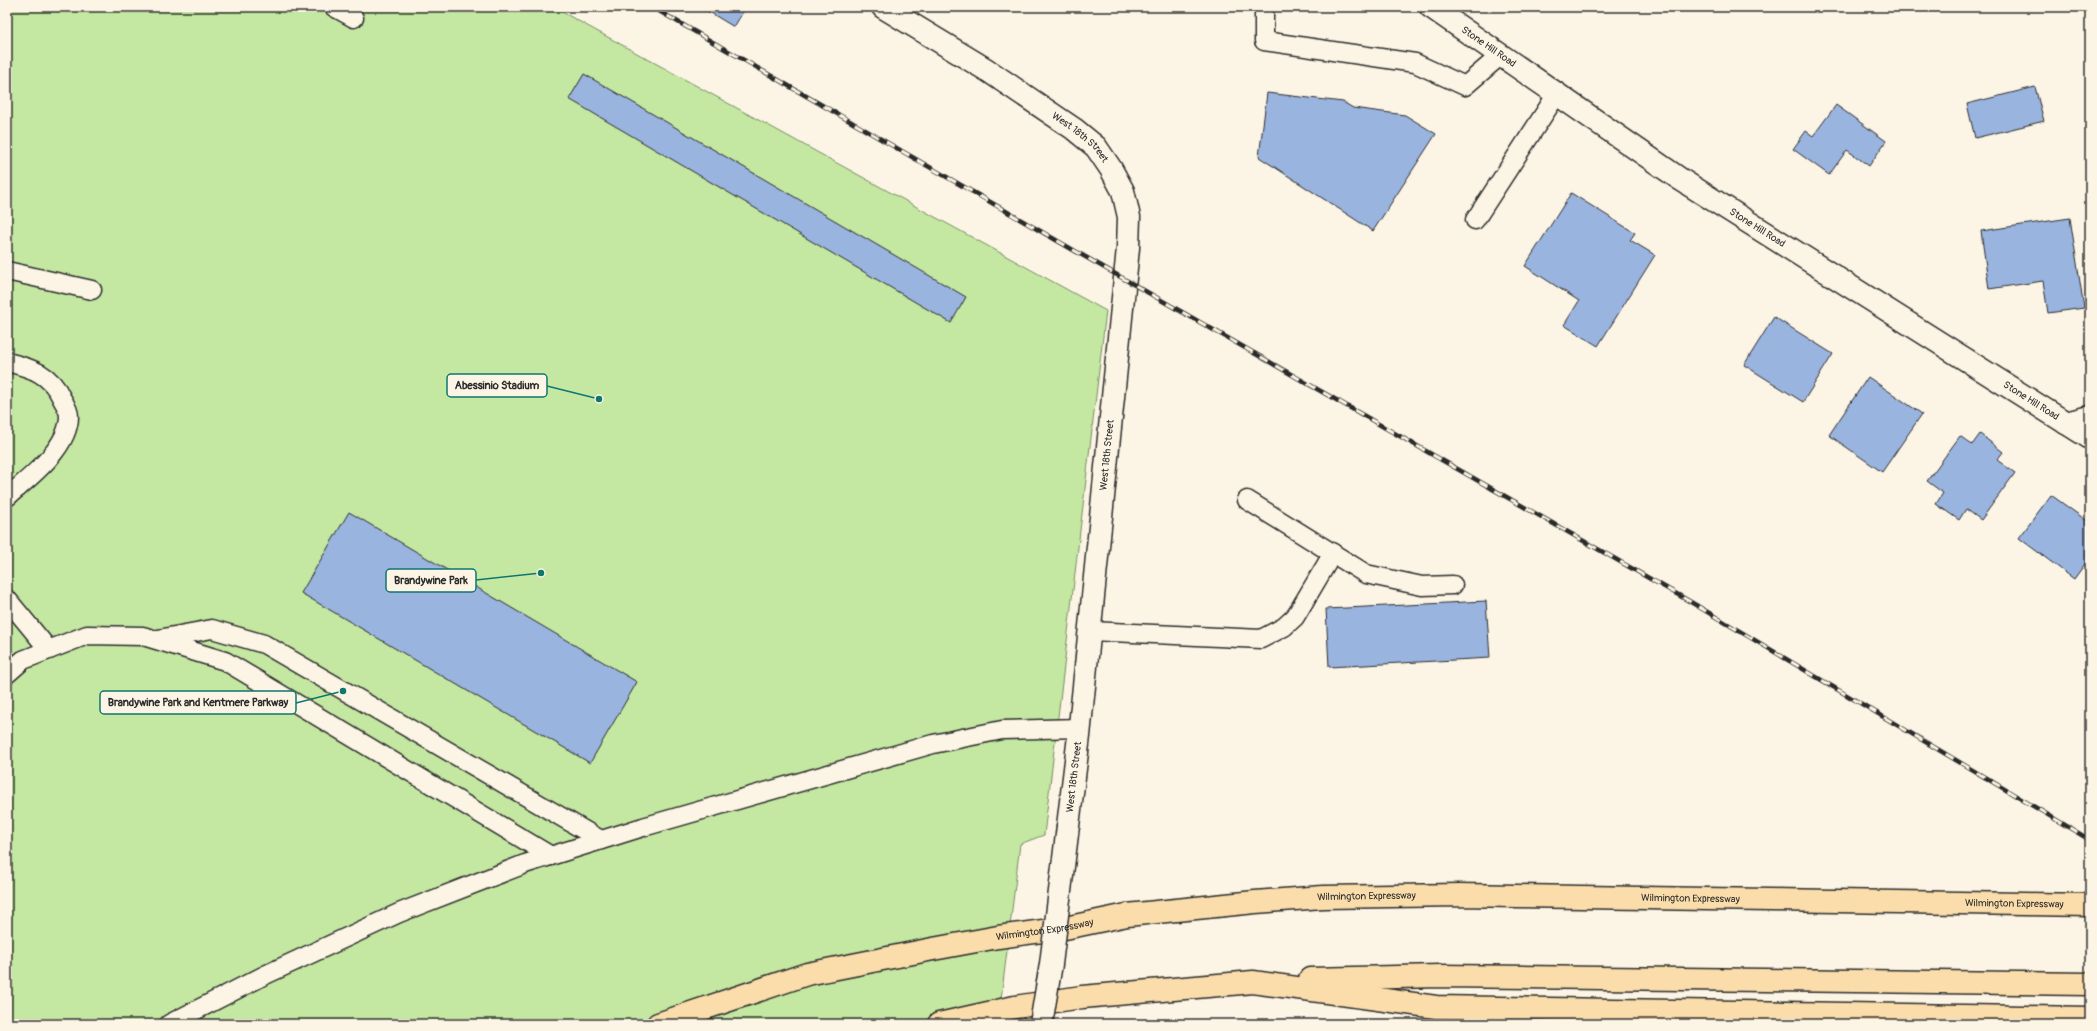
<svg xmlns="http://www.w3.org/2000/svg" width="2097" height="1031" viewBox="0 0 2097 1031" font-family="Pangolin,sans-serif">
  <rect width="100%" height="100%" fill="#fcf5e5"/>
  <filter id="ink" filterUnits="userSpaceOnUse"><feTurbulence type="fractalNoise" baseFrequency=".025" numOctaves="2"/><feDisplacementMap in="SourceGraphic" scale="8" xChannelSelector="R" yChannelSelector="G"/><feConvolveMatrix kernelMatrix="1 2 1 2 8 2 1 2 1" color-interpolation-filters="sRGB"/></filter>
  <g filter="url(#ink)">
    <polygon fill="#c4e8a2" stroke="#788a66" points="7,7 553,7 1106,311 1044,835 1020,844 998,1024 7,1024"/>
    <g fill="#9ab4e0" stroke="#2b2b2b">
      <polygon points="701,7 746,7 734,27"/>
      <polygon points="584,74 966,297 951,323 569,99"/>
      <polygon points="2035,87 2044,121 1975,138 1967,104"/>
      <polygon points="1267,93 1343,102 1353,108 1405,115 1436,134 1373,231 1259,157"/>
      <polygon points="1836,105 1886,141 1869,166 1847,150 1829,175 1793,149 1806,131 1813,136"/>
      <polygon points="1571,193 1635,233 1630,240 1655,255 1598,346 1564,325 1579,301 1525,266"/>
      <polygon points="2070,218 2084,308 2048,313 2043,281 1989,289 1981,231"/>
      <polygon points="1774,317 1833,354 1803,402 1744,365"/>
      <polygon points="1868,377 1922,414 1882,472 1829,435"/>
      <polygon points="1980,434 2003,452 1997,460 2015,473 1981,520 1966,509 1959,520 1936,504 1943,493 1927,481 1960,436 1972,445"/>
      <polygon points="2051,495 2090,523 2090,557 2074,579 2019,538"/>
      <polygon points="349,512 637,682 590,763 301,593"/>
      <polygon points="1486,601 1490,658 1329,667 1326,609"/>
    </g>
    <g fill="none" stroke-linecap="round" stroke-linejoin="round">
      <g stroke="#2b2b2b" stroke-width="21">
        <g id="service">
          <polyline points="334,7 354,18"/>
          <polyline points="1264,7 1264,41 1415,63 1465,86 1501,55"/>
          <polyline points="1475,220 1557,94"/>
          <polyline points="7,271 92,290"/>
          <path d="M7,362C32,368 51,374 62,399C65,404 69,411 69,416C69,448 29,478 7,497"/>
          <polyline points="1247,500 1366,574 1422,586 1453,585"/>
          <polyline points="7,599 49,650"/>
          <polyline points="1090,631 1261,639 1284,627 1295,617 1333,553"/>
          <polyline points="158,639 212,629 264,644 601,840"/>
          <polyline points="7,674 23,660 87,635 143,636 225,661 551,856"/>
          <polyline points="169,1024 265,975 399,913 525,864 643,827 933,744 1002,730 1080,728"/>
        </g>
      </g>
      <g stroke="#2b2b2b" stroke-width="25">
        <g id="minor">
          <path id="s1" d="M1431,7L1680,179L2090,438"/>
          <polyline points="2066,423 2090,417"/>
        </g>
      </g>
      <g stroke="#2b2b2b" stroke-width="25">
        <g id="tertiary">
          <path id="s2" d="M883,7L987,70L1074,129L1096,147L1111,169L1123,191L1129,217L1128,248L1079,736L1068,826"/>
        </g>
      </g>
      <g stroke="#2b2b2b" stroke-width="25">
        <g id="motorway">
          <polyline points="1310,979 1440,976 2090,984"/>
          <path id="s3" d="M658,1024L807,974L933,949L998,937L1065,928L1127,915L1255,902L1323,897L1460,895L2090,905"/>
          <polyline points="939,1024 1015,1007 1082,997 1253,982 1436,1007 2090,1018"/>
        </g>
      </g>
      <use href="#service" stroke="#fcf5e5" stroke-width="18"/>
      <use href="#minor" stroke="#fcf5e5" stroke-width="22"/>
      <use href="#tertiary" stroke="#fcf5e5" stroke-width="22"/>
      <use href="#motorway" stroke="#faddab" stroke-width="22"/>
      <g stroke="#2b2b2b" stroke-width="4.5">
        <polyline id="rail" points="652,7 1082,255 1689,601 2090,840"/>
      </g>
      <use href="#rail" stroke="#fcf5e5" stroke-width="3" stroke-dasharray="9" stroke-linecap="butt"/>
      <g stroke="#2b2b2b" stroke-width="25" stroke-linecap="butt">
        <polyline id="tertiary-bridge" points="1041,1024 1051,964 1068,826"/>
      </g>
      <use href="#tertiary-bridge" stroke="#fcf5e5" stroke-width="22"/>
    </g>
  </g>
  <g text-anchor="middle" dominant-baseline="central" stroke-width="4" stroke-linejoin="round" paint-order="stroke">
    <g font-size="10" fill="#2b2b2b" stroke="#fcf5e5">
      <text stroke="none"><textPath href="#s1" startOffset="70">Stone Hill Road</textPath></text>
      <text stroke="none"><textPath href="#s2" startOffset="237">West 18th Street</textPath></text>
      <text stroke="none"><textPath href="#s1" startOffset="394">Stone Hill Road</textPath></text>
      <text stroke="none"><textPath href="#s1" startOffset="718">Stone Hill Road</textPath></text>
      <text transform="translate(1107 455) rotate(-84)">West 18th Street</text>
      <text transform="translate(1074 777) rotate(-83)">West 18th Street</text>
      <text stroke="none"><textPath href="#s3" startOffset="723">Wilmington Expressway</textPath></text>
      <text stroke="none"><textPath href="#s3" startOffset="1047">Wilmington Expressway</textPath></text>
      <text stroke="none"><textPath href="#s3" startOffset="1371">Wilmington Expressway</textPath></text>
      <text stroke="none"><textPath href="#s3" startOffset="399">Wilmington Expressway</textPath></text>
    </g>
  </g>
  <path fill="none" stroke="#0f766e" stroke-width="1.5" d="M599 399L547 386M541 573L476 580M343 691L296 703"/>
  <g fill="#0f766e" stroke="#fcf5e5" stroke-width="1.5">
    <circle cx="599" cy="399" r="4"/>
    <circle cx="541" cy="573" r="4"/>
    <circle cx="343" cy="691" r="4"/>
  </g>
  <g fill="#fcf5e5" stroke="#0f766e" stroke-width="1.5">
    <rect x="447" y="374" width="100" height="23" rx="4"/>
    <rect x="386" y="569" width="90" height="23" rx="4"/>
    <rect x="100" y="691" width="196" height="23" rx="4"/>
  </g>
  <g font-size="11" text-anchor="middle" font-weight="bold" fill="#2b2b2b">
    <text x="497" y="389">Abessinio Stadium</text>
    <text x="431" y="584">Brandywine Park</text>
    <text x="198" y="706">Brandywine Park and Kentmere Parkway</text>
  </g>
  <rect width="2097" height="1031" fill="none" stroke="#fcf5e5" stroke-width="24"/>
  <rect x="12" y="12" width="2073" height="1007" fill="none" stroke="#2b2b2b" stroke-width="1.5" filter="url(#ink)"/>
</svg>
